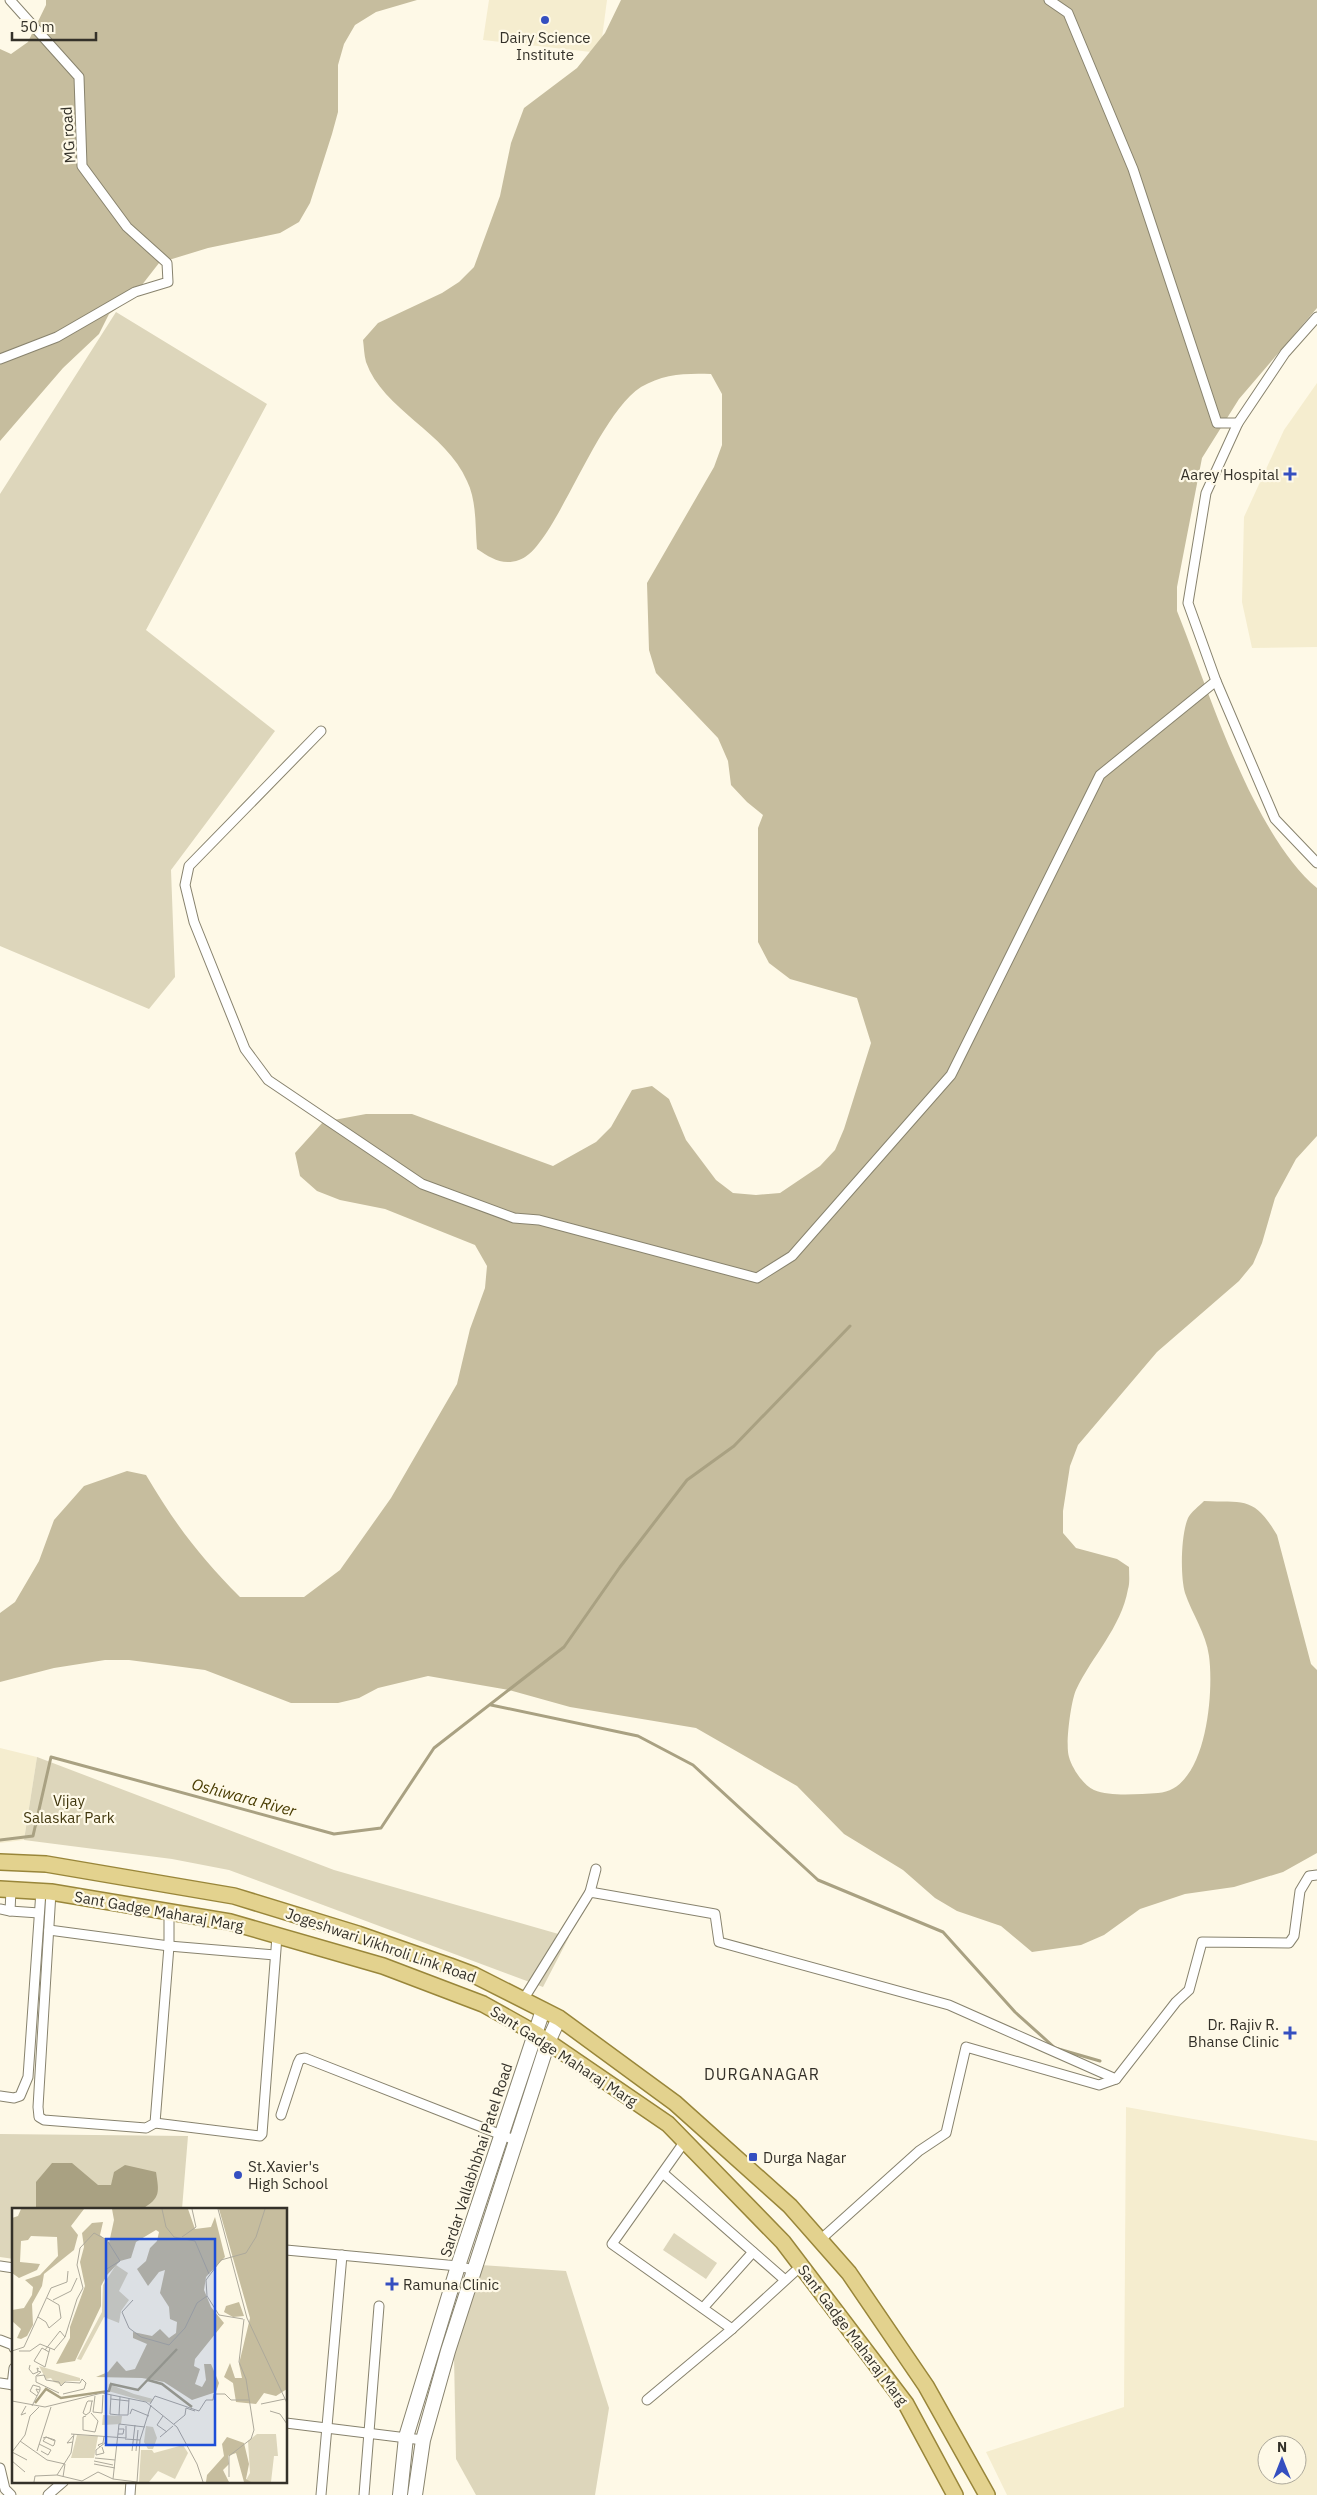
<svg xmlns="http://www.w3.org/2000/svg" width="1317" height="2495" viewBox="0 0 1317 2495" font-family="'IBM Plex Sans',sans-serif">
  <rect width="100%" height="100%" fill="#fef9e7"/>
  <g fill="#f5edcf" fill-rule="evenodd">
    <polygon points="489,0 607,0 600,53 483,40"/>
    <polygon points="1317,383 1317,647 1252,648 1242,602 1244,517 1284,430"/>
    <polygon points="0,1748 37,1757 24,1840 0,1843"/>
    <path d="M1126,2107L1317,2141V2495H1007L986,2452L1124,2407ZM1267,2445H1297V2475H1267Z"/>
  </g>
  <g fill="#ddd6bb">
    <polygon points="116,312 267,404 146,630 275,731 171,870 175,977 149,1009 0,946 0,494"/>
    <polygon points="37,1757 334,1870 569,1937 543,1987 229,1870 172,1859 24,1840"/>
    <polygon points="0,2134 188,2136 182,2209 14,2209 14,2259 0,2257"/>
    <polygon points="674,2233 717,2263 706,2279 663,2250"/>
    <polygon points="481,2265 566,2271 609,2408 595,2495 476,2495 456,2459 454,2356"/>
  </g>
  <g fill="#c6bd9e">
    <polygon points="46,0 417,0 376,12 355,25 344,44 338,65 338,112 332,134 310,203 299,222 280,233 208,248 159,263 131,299 109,314 99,334 63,368 0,441 0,49 11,54 28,42 46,5"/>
    <path d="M621,0H1317V308L1239,399L1202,458L1177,587V611C1209,691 1252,833 1317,888V1136L1296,1159L1275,1198L1262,1243L1253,1264L1239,1281L1157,1352L1078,1445L1070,1466L1063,1511V1533L1076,1548L1117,1559L1129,1567C1129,1574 1130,1583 1128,1589C1121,1628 1092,1656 1076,1690C1071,1701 1065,1745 1069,1757C1072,1768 1083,1785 1094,1790C1111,1797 1139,1794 1158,1793C1207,1790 1214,1692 1209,1656C1206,1633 1192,1614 1185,1593C1180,1575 1181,1534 1188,1518C1191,1512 1199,1506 1204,1501C1245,1503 1254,1496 1277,1535L1311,1664L1317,1670V1853L1283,1872L1234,1887L1185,1894L1140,1909L1104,1935L1081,1945L1032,1952L1001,1926L957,1911L935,1898L903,1870L844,1834L797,1786L696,1728L570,1707L509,1690L428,1676L378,1688L359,1698L338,1703H291L205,1670L129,1660H105L54,1668L0,1682V1613L15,1602L39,1561L54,1520L84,1486L127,1471L146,1475C175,1524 200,1557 240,1597H304L340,1570L391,1498L457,1384L470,1329L485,1288L487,1266L475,1245L385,1209L340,1200L317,1191L300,1176L295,1153L323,1122L366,1114H412L553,1166L596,1142L611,1127L632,1090L652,1086L669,1099L686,1140L716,1180L733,1193L756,1195L780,1193L820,1166L835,1150L844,1129L871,1043L857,998L790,979L769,963L758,942V828L763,815L747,802L731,785L728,761L718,738L656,673L649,650L647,583L714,467L722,445V394L711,374C686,373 663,374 641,387C594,418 554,550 519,560C502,566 491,558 477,549C475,527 477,501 467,481C446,432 383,410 366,362C364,355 364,347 363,340L378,323L442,293L459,282L474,267L500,196L511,143L524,108L577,68L605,33Z"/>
  </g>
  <path fill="#a9a182" d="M52,2163H72L98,2185H111L114,2172L125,2165L156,2172C159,2192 161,2198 142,2209H36V2182Z"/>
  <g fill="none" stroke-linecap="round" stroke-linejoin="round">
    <g stroke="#a9a182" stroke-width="3">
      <polyline points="491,1705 638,1736 693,1765 818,1880 943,1932 1015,2012 1055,2048 1100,2061"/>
      <polyline points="0,1840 33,1836 51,1757 334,1834 381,1828 434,1748 564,1647 620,1567 687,1480 734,1446 850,1326"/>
    </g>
    <g stroke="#88836e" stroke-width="11">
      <g id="minor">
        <polyline points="1049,0 1068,13 1133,169 1217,423 1238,423"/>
        <polyline points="1317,317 1285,353 1238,423 1206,493 1188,603 1216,681 1275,819 1317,863"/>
        <polyline points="0,359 57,337 135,292 168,282 167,263 127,227 82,166 79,77 10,0"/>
        <polyline points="321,731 189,866 185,885 194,922 245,1049 268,1080 422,1184 514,1218 539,1220 757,1278 792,1256 951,1075 1100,775 1216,681"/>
        <polyline points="51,1892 38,2107 39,2117 44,2120 146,2128 155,2123 169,1946 169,1912"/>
        <polyline points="590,1892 596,1869"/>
        <polyline points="0,1909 10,1911 11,1890"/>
        <polyline points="10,1911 39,1913"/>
        <polyline points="49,1930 169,1946 275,1955"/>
        <polyline points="523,2000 590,1892 715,1914 719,1942 949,2005 1116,2079"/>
        <polyline points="0,2096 14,2098 20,2096 28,2077 41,1891"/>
        <polyline points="281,2115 298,2063 300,2059 305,2058 517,2141"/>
        <polyline points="155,2123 260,2136 262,2134 277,1936"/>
        <polyline points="685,2141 612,2244 732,2329"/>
        <polyline points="664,2174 785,2280"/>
        <polyline points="820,2240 919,2151 946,2133 966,2047 1099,2085 1116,2079 1176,2002 1189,1990 1202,1942 1289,1943 1294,1936 1300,1891 1309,1876 1317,1875"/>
        <polyline points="286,2250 458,2266 474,2270"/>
        <polyline points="0,2266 14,2268"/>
        <polyline points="703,2308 753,2252"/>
        <polyline points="0,2340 13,2345 14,2348"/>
        <polyline points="0,2383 14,2385"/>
        <polyline points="12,2385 14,2368"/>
        <polyline points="647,2400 732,2329 801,2266"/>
        <polyline points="286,2423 423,2440"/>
        <polyline points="0,2468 5,2489 11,2495"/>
        <polyline points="48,2495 64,2481"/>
        <polyline points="130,2495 131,2481"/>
        <polyline points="321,2495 342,2255"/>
        <polyline points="364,2495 379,2306"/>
      </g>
    </g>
    <g stroke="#88836e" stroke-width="16">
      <g id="secondary">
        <polyline points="400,2495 406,2437 458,2266 543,2010"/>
        <polyline points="415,2495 423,2440 448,2351 548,2042 559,2018"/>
      </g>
    </g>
    <g stroke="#99863a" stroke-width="18">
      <g id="primary">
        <polyline points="0,1862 46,1864 234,1896 358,1934 450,1966 474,1975 559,2018 675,2103 790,2206 849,2273 926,2386 987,2495"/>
        <polyline points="0,1889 51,1892 230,1922 383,1966 483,2004 535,2033 668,2124 783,2242 906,2404 955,2495"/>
      </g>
    </g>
    <use href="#minor" stroke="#fff" stroke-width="9"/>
    <use href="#secondary" stroke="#fff" stroke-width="14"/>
    <use href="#primary" stroke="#e3d28e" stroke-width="15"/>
  </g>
  <g fill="#354fc0" stroke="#fef9e7" stroke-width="2">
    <circle cx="545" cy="20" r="5"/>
    <path d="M1287.5 466.5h5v5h5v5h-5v5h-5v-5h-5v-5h5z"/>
    <path d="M1287.5 2025.5h5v5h5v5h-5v5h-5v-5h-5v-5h5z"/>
    <rect x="748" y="2152" width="10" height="10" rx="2.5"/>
    <circle cx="238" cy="2175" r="5"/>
    <path d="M389.5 2276.5h5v5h5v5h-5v5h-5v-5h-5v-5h5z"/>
  </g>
  <g text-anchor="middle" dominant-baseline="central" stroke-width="4.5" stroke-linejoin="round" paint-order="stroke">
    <g font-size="15" fill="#343129" stroke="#fef9e7" text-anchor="start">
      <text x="545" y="37" text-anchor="middle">Dairy Science<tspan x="545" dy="17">Institute</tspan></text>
      <text x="1279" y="474" text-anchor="end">Aarey Hospital</text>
      <text x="1279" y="2024" text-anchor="end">Dr. Rajiv R.<tspan x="1279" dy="17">Bhanse Clinic</tspan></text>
      <text x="763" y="2157">Durga Nagar</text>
      <text x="248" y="2166">St.Xavier's<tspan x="248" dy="17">High School</tspan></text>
      <text x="403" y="2284">Ramuna Clinic</text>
    </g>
    <g font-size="15" fill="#343129" stroke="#fef9e7">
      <text transform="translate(68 135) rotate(-94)">MG road</text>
      <text transform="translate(159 1911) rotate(10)">Sant Gadge Maharaj Marg</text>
      <text transform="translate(381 1945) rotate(19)">Jogeshwari Vikhroli Link Road</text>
      <text transform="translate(564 2056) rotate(33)">Sant Gadge Maharaj Marg</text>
      <text transform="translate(476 2160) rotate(-72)">Sardar Vallabhbhai Patel Road</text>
      <text transform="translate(853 2335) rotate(53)">Sant Gadge Maharaj Marg</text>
    </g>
    <g font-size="15" fill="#40360d" stroke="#fef9e7">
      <text x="69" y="1800">Vijay<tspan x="69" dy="17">Salaskar Park</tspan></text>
    </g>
    <g font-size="16" font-style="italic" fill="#483b00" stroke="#fef9e7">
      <text transform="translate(244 1797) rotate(15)">Oshiwara River</text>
    </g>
    <g font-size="16" letter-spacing="1" fill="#343129" stroke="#fef9e7">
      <text x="762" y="2074">DURGANAGAR</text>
    </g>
  </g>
  <g transform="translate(12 2208)">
    <rect width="275" height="275" fill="#fef9e7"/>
    <path d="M104,57L116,65L107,83L117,92L109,103L107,115L92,109L69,152L65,151L90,104L91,77ZM27,158L68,170V173H54L50,177L42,174L39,170L34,171ZM97,176L122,186L141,191L139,195L96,183ZM91,207L110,208L109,216L90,217ZM134,218L141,219L145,230L141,241H136L132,234ZM245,226H264L266,248H262L259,274H233L238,265L236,233ZM65,227L86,228L82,250H59ZM171,237L176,245L163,271L146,263L137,274H127L129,242H140L142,245Z" fill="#ddd6bb"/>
    <path d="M9,1H72L59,18L66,27L62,42L32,66L30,78L20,96L21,117L15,128L9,131L5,130L9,121L0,113V102L12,100L20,87L21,79L13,72L28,67L46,48L45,29L19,28L16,32L9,33L8,54L28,56L25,62L7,70L0,65V10L6,8ZM100,1H176L183,21L199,19L203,9L213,49L194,69L192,82L199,99L212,115L183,151L182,158L188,161L183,176L190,179L194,172L192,156H199L207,175L204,184L180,192L152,174L130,170L84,169L96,164L105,153L114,163L123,161L135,136L121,130V124L140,128L148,121L157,130L164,125L165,114L158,111L157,99L148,85L153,62L147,64L136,78L125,61L134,53L138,40L145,33L147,24L144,22L124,34L119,50L108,53L95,67L89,78V98L63,153L44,156L58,130V119L73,78L68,54L72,39L70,25L80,15L91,14L88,27L97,35L102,12ZM207,1H275V181L264,188L252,185L244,196L224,194L221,175L212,169L218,155L223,170H230L227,156L238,110ZM227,94L232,108L221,109L212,104L214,98ZM215,229L232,235L237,256L234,271L239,274H232L224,245L216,248L217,256L211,262L217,274H194L195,267L212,248L210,236Z" fill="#c6bd9e"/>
    <path fill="none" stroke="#a9a182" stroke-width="2.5" d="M136,172L150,176L180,199M23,195L34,181L49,190L97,183L99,176L126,182L165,141"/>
    <path fill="none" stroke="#ada99b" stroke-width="1" d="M150,1L154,19L162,29L183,33L197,66M206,1L235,110L275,195M170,29L184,19L180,1M41,92L59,83L65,70M121,92L110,104L117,120L129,129L157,137L173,120L185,95L195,88M26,109L34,114L37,120L49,110L47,97L35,90M231,111L207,107L195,88L194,72L209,52L234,45L244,29L253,1M53,129L65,91L71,80L65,57L68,40L82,25L95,32L108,53L93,62M33,142L48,123L53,129L42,142M0,143L12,139L39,80L55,74L56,63M7,143H18L28,136L43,142M37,144L30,140L22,153L33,159L38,140M18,157L17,161L21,166L26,164L25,160L27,161M26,163L29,164L24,168V174L47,185M25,168L32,167L34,172L47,174L49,178L53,174L68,175L70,171L74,175L72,181L51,186M99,187L98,206L107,207L108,189M25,188L18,183L21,177L28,179V182M83,188L81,204L90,205L91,187M99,191L117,193M0,193L33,199L90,185L134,194L165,219L185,256L191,274M80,193L78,204L74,207L71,205L75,194L76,193H81M138,196L143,188L187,203M249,196L273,191M14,198L9,207L14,205M20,198L28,182L24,181L26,185M187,203L194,192H201L202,186H213L219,192H237M258,203L268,206L275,216M79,205L86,213L83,224M118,206L120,201L137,208M107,207H116L117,191M74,208L71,209V222L83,224M151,208L145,217L155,224M162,216L173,207L174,200L183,203M59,226L114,230V218M106,226H111L112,221H107M148,229L161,218M31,230L34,229L43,232V233L42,237L41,238L31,233L34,229L43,233M113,231L128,232M8,233L35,252L53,256L51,269M61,234L55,235L61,228M27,236L39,242L36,247L29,243M88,239L86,237L91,235L92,228M90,239L92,245L84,247V242L94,234V228M25,243L39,199M120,243L123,217M124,243L126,222M0,244L15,252M0,244L13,227L18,208L27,199M83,250L103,252M0,253L13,264M82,253L101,257M82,256L103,260M45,267L59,245L62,226M217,269V248L239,231L242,222L234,171L227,154L232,111M101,271L107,216L133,219M22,274L23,268L45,267L70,273L86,264L101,271L125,274M125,274L128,232L139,197"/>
    <path fill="#1d4ed8" fill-opacity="0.15" stroke="#1d4ed8" stroke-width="2.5" d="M94,31H203V237H94Z"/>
    <rect width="275" height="275" fill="none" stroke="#343129" stroke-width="2.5"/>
  </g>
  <g transform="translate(1282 2460)"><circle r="24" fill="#fef9e7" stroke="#ada99b"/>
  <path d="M0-4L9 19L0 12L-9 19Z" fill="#354fc0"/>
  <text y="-8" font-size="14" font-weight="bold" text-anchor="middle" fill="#343129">N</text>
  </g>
  <path d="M12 32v8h84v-8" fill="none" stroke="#343129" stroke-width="2.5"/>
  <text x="20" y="32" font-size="15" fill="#343129" stroke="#fef9e7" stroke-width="4" paint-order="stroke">50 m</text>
</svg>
